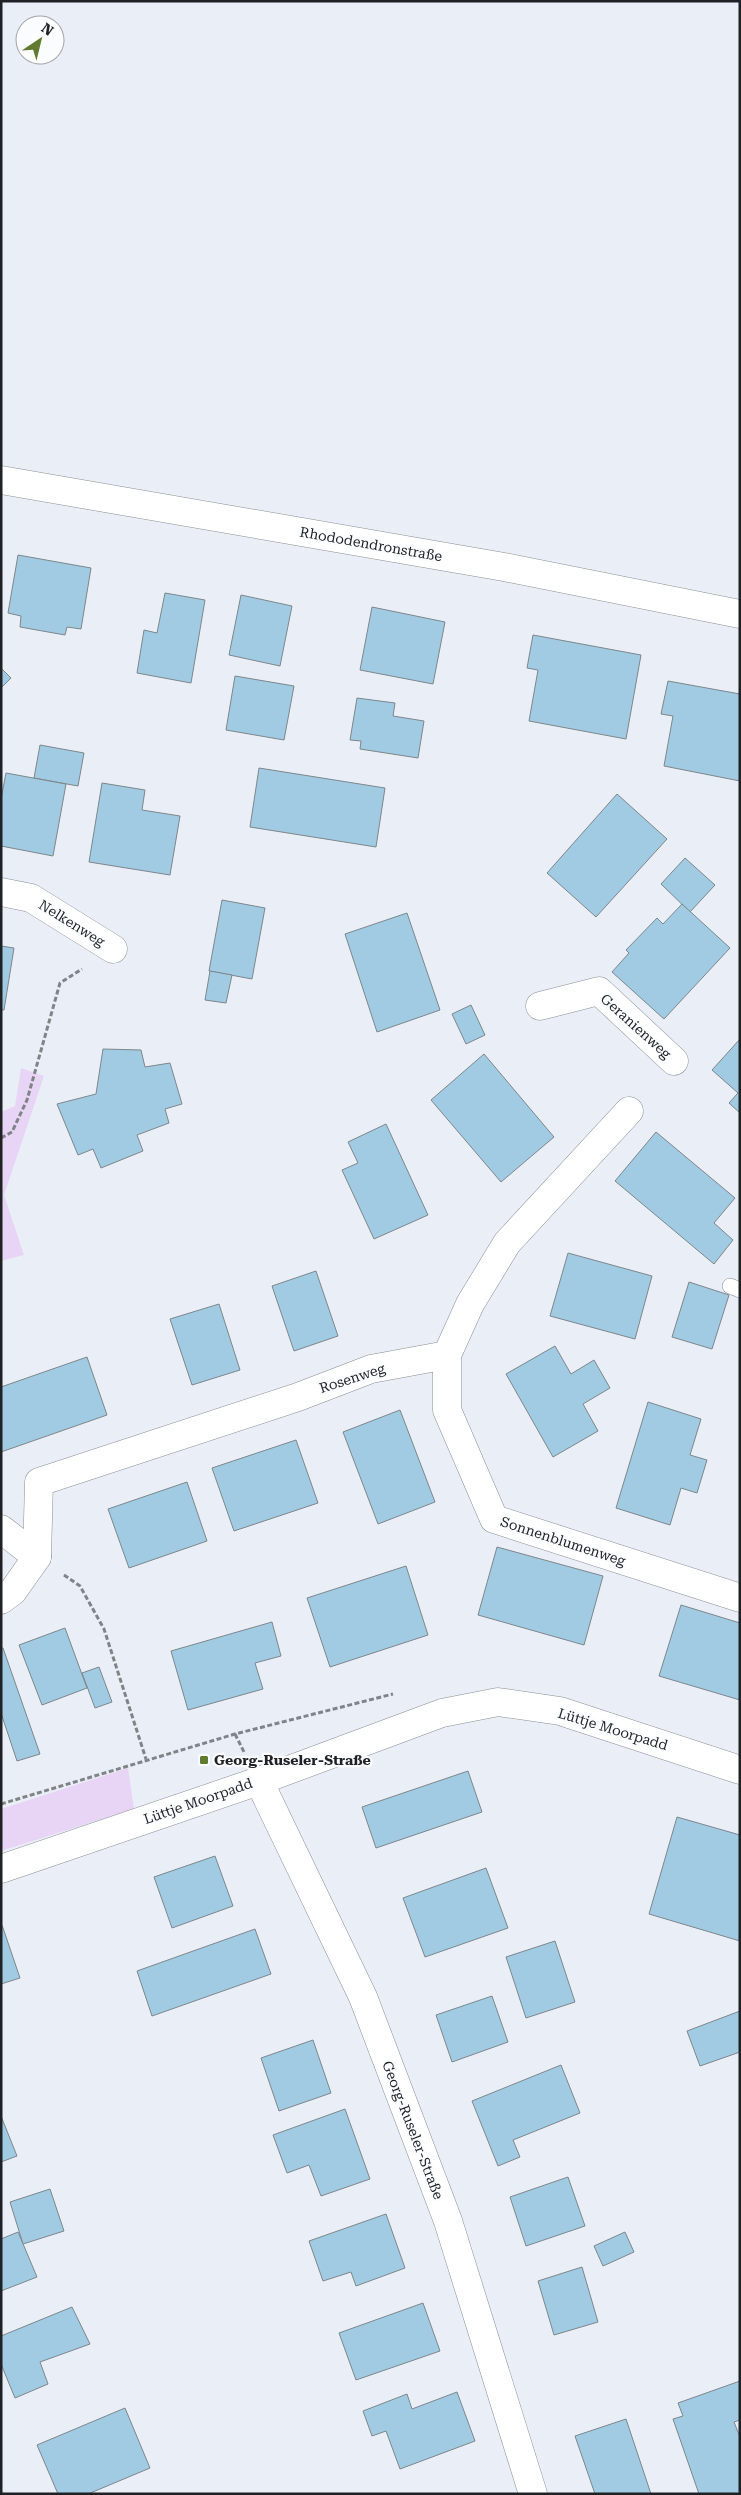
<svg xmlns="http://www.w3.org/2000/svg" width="741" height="2495" viewBox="0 0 741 2495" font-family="'Roboto Serif',serif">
  <rect width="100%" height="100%" fill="#eaeff7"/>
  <g fill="#e8d5f5">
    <polygon points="21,1068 44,1076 4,1195 24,1255 1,1261 1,1112 15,1106"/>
    <polygon points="128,1768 134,1809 1,1851 1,1809"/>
  </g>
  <g fill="#a1cbe2" stroke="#7d868b">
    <polygon points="18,555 91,568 81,629 67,627 65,635 20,627 21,616 8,613"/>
    <polygon points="165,593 205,600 191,683 137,673 144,630 157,633"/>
    <polygon points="241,595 292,606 280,666 229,655"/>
    <polygon points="372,607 445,622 433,684 360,670"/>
    <polygon points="533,635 641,655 626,739 529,721 538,670 527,668"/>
    <polygon points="1,668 11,678 1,688"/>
    <polygon points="235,676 294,686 284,740 226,730"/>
    <polygon points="668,681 740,694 740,781 664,766 673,716 661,714"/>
    <polygon points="357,698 395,703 393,716 424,721 418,758 360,749 361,741 350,740"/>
    <polygon points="40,745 84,753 78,786 34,778"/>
    <polygon points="259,768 385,788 376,847 250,827"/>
    <polygon points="6,773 66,784 53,856 1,846 1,799"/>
    <polygon points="102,783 145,790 142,810 180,816 170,875 89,862"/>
    <polygon points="617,794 667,839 596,917 547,873"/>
    <polygon points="685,858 715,885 690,912 661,884"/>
    <polygon points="222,900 265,908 252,979 209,971"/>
    <polygon points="682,904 730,948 664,1019 612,972 629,953 626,950 657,918 663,924"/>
    <polygon points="407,913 440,1010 377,1032 345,934"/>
    <polygon points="1,946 14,948 4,1010 1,1010"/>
    <polygon points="210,971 232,975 226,1003 205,1000"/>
    <polygon points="471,1005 485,1035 466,1044 452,1014"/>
    <polygon points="740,1039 740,1113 729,1103 738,1093 712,1070"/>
    <polygon points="103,1049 141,1050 145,1067 170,1063 182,1104 165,1109 169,1123 137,1135 143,1151 101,1168 93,1149 78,1155 57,1104 96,1094"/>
    <polygon points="484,1054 554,1137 501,1182 431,1100"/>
    <polygon points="386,1124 428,1215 374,1239 342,1170 358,1163 348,1142"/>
    <polygon points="656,1132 735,1198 714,1223 733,1240 714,1264 615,1181"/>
    <polygon points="568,1253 652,1276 635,1339 550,1316"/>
    <polygon points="316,1271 338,1336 294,1351 272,1286"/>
    <polygon points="689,1282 729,1295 712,1349 672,1337"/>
    <polygon points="219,1304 240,1370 192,1385 170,1319"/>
    <polygon points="555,1346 571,1374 594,1360 610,1388 583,1404 598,1431 553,1457 506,1374"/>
    <polygon points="87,1357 107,1415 1,1452 1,1387"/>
    <polygon points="648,1402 701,1419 690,1455 707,1460 697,1493 681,1488 670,1525 616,1508"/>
    <polygon points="400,1410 435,1502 378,1524 343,1432"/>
    <polygon points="296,1440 318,1503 234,1531 212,1468"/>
    <polygon points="187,1482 207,1541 129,1568 108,1509"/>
    <polygon points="497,1547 603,1576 584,1645 478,1615"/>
    <polygon points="406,1566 428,1635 330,1667 307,1598"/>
    <polygon points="681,1605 740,1623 740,1700 659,1676"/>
    <polygon points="272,1622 281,1656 255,1663 263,1689 188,1710 171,1651"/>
    <polygon points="65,1628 87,1688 42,1705 19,1645"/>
    <polygon points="1,1648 3,1648 40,1754 17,1761 1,1713"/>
    <polygon points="99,1667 112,1702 95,1708 82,1673"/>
    <polygon points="468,1771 482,1812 376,1848 362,1807"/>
    <polygon points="677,1817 740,1835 740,1941 649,1914"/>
    <polygon points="215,1856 233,1906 172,1928 154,1877"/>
    <polygon points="486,1868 508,1928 425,1957 403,1898"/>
    <polygon points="2,1925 20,1978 1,1984 1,1926"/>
    <polygon points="255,1929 271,1974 152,2016 137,1971"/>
    <polygon points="555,1941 575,2002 526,2018 506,1957"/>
    <polygon points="492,1996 508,2042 452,2062 436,2015"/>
    <polygon points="740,2011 740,2052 700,2066 687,2031"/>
    <polygon points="313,2040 331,2093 279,2111 261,2058"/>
    <polygon points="561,2065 580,2113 513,2140 520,2157 498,2166 472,2101"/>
    <polygon points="345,2109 370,2179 321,2196 309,2165 287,2173 273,2135"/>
    <polygon points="1,2116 17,2156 1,2162"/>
    <polygon points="568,2177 585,2226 526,2246 510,2197"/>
    <polygon points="50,2189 64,2231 23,2244 10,2202"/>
    <polygon points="386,2214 405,2268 356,2286 351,2272 323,2281 309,2241"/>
    <polygon points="18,2232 37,2277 1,2291 1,2239"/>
    <polygon points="625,2232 634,2252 603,2266 594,2246"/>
    <polygon points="582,2267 598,2322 554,2335 538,2281"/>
    <polygon points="423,2303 440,2351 356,2380 339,2333"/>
    <polygon points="72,2307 90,2344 40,2362 48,2384 15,2398 1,2364 1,2336"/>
    <polygon points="740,2381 740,2420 734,2422 740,2437 740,2494 699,2494 673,2419 683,2416 678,2403"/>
    <polygon points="457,2392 475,2441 400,2469 386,2431 372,2436 363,2411 407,2394 412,2409"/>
    <polygon points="125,2408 150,2468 88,2494 58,2494 37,2445"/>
    <polygon points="626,2419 651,2494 595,2494 575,2436"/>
  </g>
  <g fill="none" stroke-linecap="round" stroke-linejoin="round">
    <g stroke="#8a8e96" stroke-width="16">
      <polyline id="service" points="730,1286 740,1290"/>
    </g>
    <g stroke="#8a8e96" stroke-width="29">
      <g id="minor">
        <polyline points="1,480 504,567 740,614"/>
        <polyline points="1,892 31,898 113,949"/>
        <polyline points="540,1006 599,991 674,1061"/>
        <polyline points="447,1355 447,1410 494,1519 740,1598"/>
        <polyline points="1,1529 37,1557"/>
        <polyline points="1,1600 13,1591 37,1557 39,1482 298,1397 371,1369 447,1355 470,1304 507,1243 629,1111"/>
        <polyline points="259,1781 363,1997 448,2221 533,2494"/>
        <polyline points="1,1869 259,1781 442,1713 498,1702 560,1711 740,1770"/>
      </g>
    </g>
    <g stroke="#808489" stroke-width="3" stroke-dasharray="5 2.5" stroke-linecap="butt">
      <polyline points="1,1138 12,1132 27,1100 60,983 82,969"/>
      <polyline points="64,1575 80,1586 104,1629 146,1759"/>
      <polyline points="235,1734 244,1752"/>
      <polyline points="1,1804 235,1734 393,1694"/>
    </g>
    <use href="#service" stroke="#fff" stroke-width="15"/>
    <use href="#minor" stroke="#fff" stroke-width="28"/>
  </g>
  <rect fill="#607b2f" stroke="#fbfcfe" stroke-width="2" x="199" y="1755" width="10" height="10" rx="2.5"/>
  <g text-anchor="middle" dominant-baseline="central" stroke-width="4.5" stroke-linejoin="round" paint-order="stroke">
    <g font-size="14" fill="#1f2124" stroke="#fbfcfe">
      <text transform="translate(371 544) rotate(10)">Rhododendronstraße</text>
      <text transform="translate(72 923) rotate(32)">Nelkenweg</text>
      <text transform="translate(636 1026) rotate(42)">Geranienweg</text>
      <text transform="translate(352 1378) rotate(-18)">Rosenweg</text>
      <text transform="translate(563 1541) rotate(18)">Sonnenblumenweg</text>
      <text transform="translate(613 1729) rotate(17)">Lüttje Moorpadd</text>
      <text transform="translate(198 1801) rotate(-19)">Lüttje Moorpadd</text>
      <text transform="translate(413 2130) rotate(69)">Georg-Ruseler-Straße</text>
    </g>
    <g font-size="14" font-weight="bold" fill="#1f2124" stroke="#fbfcfe" text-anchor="start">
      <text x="214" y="1760">Georg-Ruseler-Straße</text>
    </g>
  </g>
  <rect width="741" height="2495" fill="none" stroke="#1f2124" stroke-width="5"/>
  <g transform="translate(40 40) rotate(35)"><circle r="24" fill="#fbfcfe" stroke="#a3a4a7"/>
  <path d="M0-4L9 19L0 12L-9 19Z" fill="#607b2f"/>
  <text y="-8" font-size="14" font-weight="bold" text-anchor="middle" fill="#1f2124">N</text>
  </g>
</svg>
